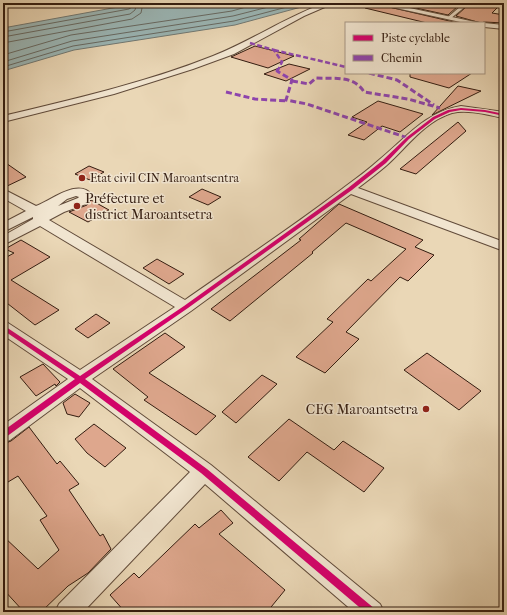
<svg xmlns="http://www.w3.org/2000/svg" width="507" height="615" viewBox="0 0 507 615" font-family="'IM FELL French Canon',serif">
  <rect width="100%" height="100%" fill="#ead7b6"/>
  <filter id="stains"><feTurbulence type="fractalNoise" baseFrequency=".005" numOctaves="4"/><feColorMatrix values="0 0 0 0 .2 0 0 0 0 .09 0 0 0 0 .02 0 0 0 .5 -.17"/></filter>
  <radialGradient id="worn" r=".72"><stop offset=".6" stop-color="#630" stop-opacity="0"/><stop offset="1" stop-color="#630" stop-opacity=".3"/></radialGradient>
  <polygon fill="#9bb7b7" stroke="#717974" points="140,3 316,3 235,25 74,50 3,71 3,28"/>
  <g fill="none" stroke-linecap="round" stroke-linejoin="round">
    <g stroke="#676a64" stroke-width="1">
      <polyline points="3,32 129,9 132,7 132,3"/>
      <polyline points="3,37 130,14 135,10 137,3"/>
      <polyline points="3,43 132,19 141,13 143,3"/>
      <polyline points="3,55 71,35 232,11 260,3"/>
      <polyline points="3,62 72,41 233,16 284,3"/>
      <polyline points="3,67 73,46 234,21 302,3"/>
    </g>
  </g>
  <g fill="#dea78d" stroke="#331c10">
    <polygon points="366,3 372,3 458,23 427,23 365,8"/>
    <polygon points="393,3 453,3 458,6 448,15"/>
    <polygon points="463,3 502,3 492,13 504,15 504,23 484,22 481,23 456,16 467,6"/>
    <polygon points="255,46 294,56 268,68 231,57"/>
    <polygon points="289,64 310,69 286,81 264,74"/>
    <polygon points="410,73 472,73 449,88 410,77"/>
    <polygon points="458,86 481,91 432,115"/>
    <polygon points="378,101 423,114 400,132 382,126 364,140 348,135 367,122 352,117"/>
    <polygon points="458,122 466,131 416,174 400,169"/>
    <polygon points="3,161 26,177 3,188"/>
    <polygon points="89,166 104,172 90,180 75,174"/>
    <polygon points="202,189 221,197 208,205 189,197"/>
    <polygon points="91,200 109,210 88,222 69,212 87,205"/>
    <polygon points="339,204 423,240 415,247 434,255 408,281 400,277 346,332 359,339 325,373 296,357 333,322 327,319 368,279 371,281 406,249 346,223 312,252 313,253 230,321 211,309 301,240 299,239"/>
    <polygon points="21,240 50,257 11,280 59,310 35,325 3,300 3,259 14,253 5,249"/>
    <polygon points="157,259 184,274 169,284 143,268"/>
    <polygon points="96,314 110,323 88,338 75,329"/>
    <polygon points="165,333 185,347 149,373 216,416 196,435 144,400 148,397 113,369"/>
    <polygon points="427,353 481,391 459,410 404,370"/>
    <polygon points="43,364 60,382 56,386 55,384 36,396 20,377"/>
    <polygon points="262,375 277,384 236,423 222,412"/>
    <polygon points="75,394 90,403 79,417 67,414 63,403"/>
    <polygon points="289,419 334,450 343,441 384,468 364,492 307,452 279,481 248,457"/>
    <polygon points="94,424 126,448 105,467 87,453 75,439"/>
    <polygon points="29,427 57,464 60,461 79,484 69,490 100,536 103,534 111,549 88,573 68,586 41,612 24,612 3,589 3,536 38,569 59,550 40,520 47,516 18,476 3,485 3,444 11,441"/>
    <polygon points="221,510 233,523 219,534 285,590 267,612 125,612 110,595 134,573 139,578 195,524 199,528"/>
  </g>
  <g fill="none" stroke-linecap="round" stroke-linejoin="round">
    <g stroke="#614b3a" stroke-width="2">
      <polygon id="service" points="454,3 459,3 466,6 450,19 448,19 448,17 461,6"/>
    </g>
    <g stroke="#614b3a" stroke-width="2">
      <g id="minor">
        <path d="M325,3H334L304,16L234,54L193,69L114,94L3,122V116C74,99 145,83 213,56C251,41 286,17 325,3Z"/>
        <polygon points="373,3 386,3 480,23 465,23"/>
        <polygon points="483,23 484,23 504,25 504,29 484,27"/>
        <path d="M461,106L504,112V118C488,115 468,109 452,113C425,121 407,147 387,165C378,173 368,180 358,188L504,242V251L351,194L191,311L92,379L211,465L380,604L384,612H354L205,484L83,612H55L59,604L190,472L80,388L10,440L3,443V425L68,379L3,335V322L8,323L80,370L175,307L40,226L3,245V236L33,219V217L3,232V223L26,211L3,198V189L36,206C50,201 79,177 92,195L86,204L64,212L49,220L185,300C239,262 294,226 346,186C357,178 369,169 379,160C406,138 425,112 461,106ZM76,196L79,197L78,198L58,206L67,199Z"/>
      </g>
    </g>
    <use href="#service" fill="#f1e5d0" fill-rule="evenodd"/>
    <use href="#minor" fill="#f1e5d0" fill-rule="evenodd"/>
    <g stroke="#8e44ad" stroke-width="2.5" stroke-dasharray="5 2.5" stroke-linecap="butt">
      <polyline points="250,43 274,50 282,62 278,70"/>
      <polyline points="274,50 346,67"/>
    </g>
    <g stroke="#8e44ad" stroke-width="3" stroke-dasharray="6 3" stroke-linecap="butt">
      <polyline points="278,69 277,71 292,80 286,100 307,104 408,138"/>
      <polyline points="369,73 397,80 434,105"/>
      <path d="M292,81L309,84L316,78C334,79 354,75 364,92L408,99L440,108"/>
      <polyline points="226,92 255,99 288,101"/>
    </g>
    <g stroke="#f1e5d0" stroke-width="2">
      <polygon id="cycleway" points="461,108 485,110 504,114 504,116 485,112 461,110 450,112 435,119 409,139 386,163 352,190 188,308 85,379 207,469 375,609 377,612 365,612 201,473 80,383 6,437 3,438 3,431 75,379 3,330 3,325 80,376 184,306 348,188 382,161 407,137 433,117 448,110"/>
    </g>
    <use href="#cycleway" fill="#d6006c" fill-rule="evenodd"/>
  </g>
  <g fill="#8f2418" stroke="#f1e5d0" stroke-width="1.5">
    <circle cx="82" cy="178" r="4"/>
    <circle cx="77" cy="206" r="4"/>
    <circle cx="426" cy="409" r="4"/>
  </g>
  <g text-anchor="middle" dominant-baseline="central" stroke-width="3" stroke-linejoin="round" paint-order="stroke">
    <g font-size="12" fill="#331c10" stroke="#f1e5d0" text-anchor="start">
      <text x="90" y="178">Etat civil CIN Maroantsentra</text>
    </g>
    <g font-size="14" fill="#331c10" stroke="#f1e5d0" text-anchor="start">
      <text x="85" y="198">Préfecture et<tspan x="85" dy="16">district Maroantsetra</tspan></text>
      <text x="418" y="409" text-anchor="end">CEG Maroantsetra</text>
    </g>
  </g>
  <rect width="507" height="615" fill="none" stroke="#ead7b6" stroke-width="16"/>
  <rect x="4" y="4" width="499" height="607" fill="none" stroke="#331c10" stroke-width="2"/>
  <rect x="8" y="8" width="491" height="599" fill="none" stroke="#331c10"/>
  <rect x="345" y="22" width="140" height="52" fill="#f1e5d0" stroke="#a59583"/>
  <rect x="353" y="35" width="20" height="6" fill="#d6006c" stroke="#a59583"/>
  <text x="381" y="42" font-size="12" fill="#331c10">Piste cyclable</text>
  <rect x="353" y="55" width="20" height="6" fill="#8e44ad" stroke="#a59583"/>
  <text x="381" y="62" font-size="12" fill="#331c10">Chemin</text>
  <rect width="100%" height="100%" filter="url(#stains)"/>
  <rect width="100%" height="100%" fill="url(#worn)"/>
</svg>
